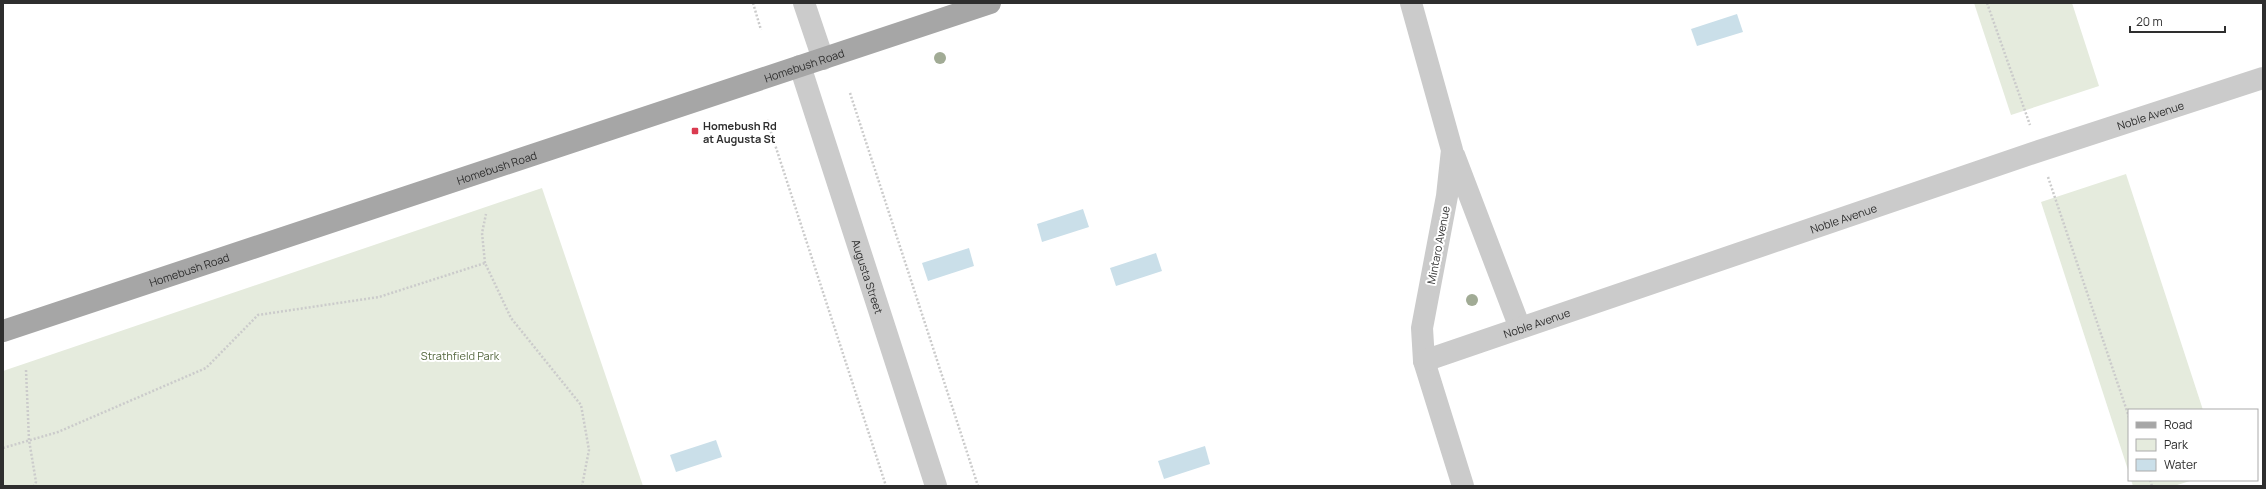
<svg xmlns="http://www.w3.org/2000/svg" width="2266" height="489" viewBox="0 0 2266 489" font-family="Manrope,sans-serif">
  <rect width="100%" height="100%" fill="#fff"/>
  <g fill="#e5ebdd">
    <polygon points="1974,3 2072,3 2099,86 2011,115"/>
    <polygon points="2126,174 2203,410 2129,410 2129,473 2041,202"/>
    <polygon points="542,188 643,486 3,486 3,371"/>
    <polygon points="2131,480 2193,480 2174,486 2133,486"/>
  </g>
  <g fill="#cadfe9">
    <polygon points="1737,14 1743,32 1697,46 1691,29"/>
    <polygon points="1083,209 1089,227 1042,242 1037,224"/>
    <polygon points="969,248 974,266 928,281 922,263"/>
    <polygon points="1156,253 1162,271 1116,286 1110,268"/>
    <polygon points="716,440 722,457 676,472 670,455"/>
    <polygon points="1205,446 1210,464 1164,479 1158,461"/>
  </g>
  <g fill="none" stroke-linecap="round" stroke-linejoin="round">
    <g stroke="#cbcbcb" stroke-width="2.5" stroke-dasharray="2 2" stroke-linecap="butt">
      <polyline points="753,3 761,30"/>
      <polyline points="1987,3 2030,125"/>
      <polyline points="850,93 978,486"/>
      <polyline points="767,120 886,486"/>
      <polyline points="2048,177 2129,417"/>
      <polyline points="485,263 482,233 486,214"/>
      <polyline points="26,370 29,440 36,482 34,486"/>
      <polyline points="3,448 58,432 206,368 258,315 379,297 485,263 511,318 581,405 589,450 582,486"/>
      <polyline points="2150,480 2152,486"/>
    </g>
    <g stroke="#cbcbcb" stroke-width="22">
      <polyline points="804,3 823,59"/>
      <polyline points="1411,3 1452,150 1447,196 1422,328 1424,361 1463,486"/>
      <path id="s1" d="M800,66L936,486"/>
      <polyline points="1454,155 1520,328"/>
      <path id="s2" d="M1424,361L2039,151L2263,78"/>
    </g>
    <path stroke="#a6a6a6" stroke-width="22" id="s3" d="M3,331L990,3"/>
  </g>
  <g fill="#a1ab95">
    <circle cx="940" cy="58" r="6"/>
    <circle cx="1472" cy="300" r="6"/>
  </g>
  <rect fill="#da3b50" stroke="#fff" stroke-width="1.5" x="691" y="127" width="8" height="8" rx="2"/>
  <g text-anchor="middle" dominant-baseline="central" stroke-width="4" stroke-linejoin="round" paint-order="stroke">
    <g font-size="11" fill="#2e2e2e" stroke="#fff">
      <text stroke="none"><textPath href="#s3" startOffset="844">Homebush Road</textPath></text>
      <text stroke="none"><textPath href="#s2" startOffset="767">Noble Avenue</textPath></text>
      <text stroke="none"><textPath href="#s3" startOffset="520">Homebush Road</textPath></text>
      <text stroke="none"><textPath href="#s2" startOffset="443">Noble Avenue</textPath></text>
      <text transform="translate(1438 245) rotate(-79)">Mintaro Avenue</text>
      <text stroke="none"><textPath href="#s3" startOffset="196">Homebush Road</textPath></text>
      <text stroke="none"><textPath href="#s1" startOffset="221">Augusta Street</textPath></text>
      <text stroke="none"><textPath href="#s2" startOffset="119">Noble Avenue</textPath></text>
    </g>
    <g font-size="11" font-weight="bold" fill="#2e2e2e" stroke="#fff" text-anchor="start">
      <text x="703" y="125">Homebush Rd<tspan x="703" dy="13">at Augusta St</tspan></text>
    </g>
    <g font-size="11" fill="#54673e" stroke="#fff">
      <text x="460" y="355">Strathfield Park</text>
    </g>
  </g>
  <rect width="2266" height="489" fill="none" stroke="#2e2e2e" stroke-width="8"/>
  <rect x="2128" y="409" width="130" height="72" fill="#ffffff" stroke="#ababab"/>
  <rect x="2136" y="422" width="20" height="6" fill="#a6a6a6" stroke="#ababab"/>
  <text x="2164" y="429" font-size="12" fill="#2e2e2e">Road</text>
  <rect x="2136" y="439" width="20" height="12" fill="#e5ebdd" stroke="#ababab"/>
  <text x="2164" y="449" font-size="12" fill="#2e2e2e">Park</text>
  <rect x="2136" y="459" width="20" height="12" fill="#cadfe9" stroke="#ababab"/>
  <text x="2164" y="469" font-size="12" fill="#2e2e2e">Water</text>
  <path d="M2130 26v6h95v-6" fill="none" stroke="#2e2e2e" stroke-width="2"/>
  <text x="2136" y="26" font-size="12" fill="#2e2e2e" stroke="#ffffff" stroke-width="3" paint-order="stroke">20 m</text>
</svg>
